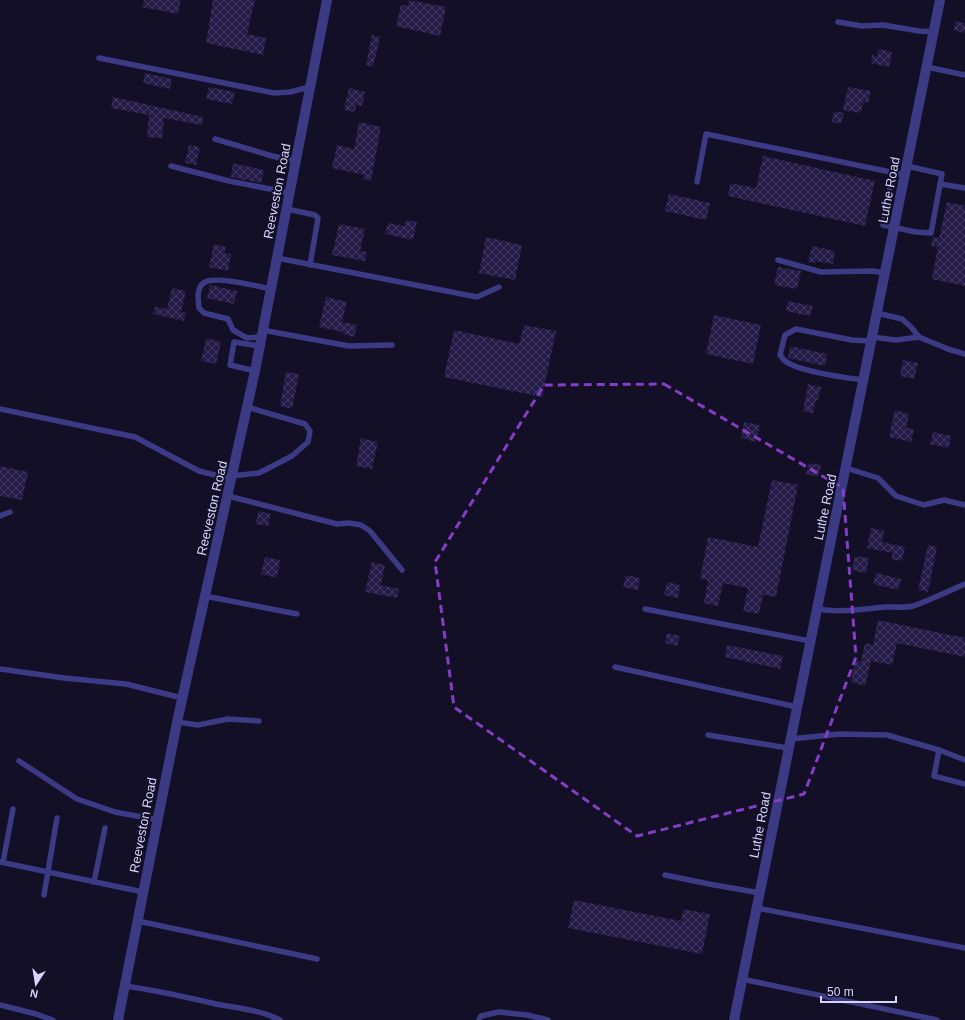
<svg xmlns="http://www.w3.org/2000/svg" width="965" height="1020" viewBox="0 0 965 1020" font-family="Arial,sans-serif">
  <defs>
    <pattern id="building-cross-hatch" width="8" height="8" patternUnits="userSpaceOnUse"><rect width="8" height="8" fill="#241b47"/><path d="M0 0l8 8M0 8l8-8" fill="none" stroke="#433b63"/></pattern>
  </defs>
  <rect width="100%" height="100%" fill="#130f26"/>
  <g fill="url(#building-cross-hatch)">
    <polygon points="144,0 181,0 178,14 142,7"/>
    <polygon points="213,0 255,0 247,34 266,38 263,55 206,43"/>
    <polygon points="409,0 446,7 440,36 396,26 401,5 408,6"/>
    <polygon points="955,21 965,23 965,33 954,30"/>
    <polygon points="372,35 380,37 373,67 366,65"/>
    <polygon points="879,49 892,52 889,67 871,63 872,55 877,56"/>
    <polygon points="145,73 172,79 170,89 143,83"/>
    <polygon points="209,87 235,92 232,104 206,99"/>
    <polygon points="848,87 871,91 868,103 863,102 861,113 843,110"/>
    <polygon points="349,88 365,92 362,106 356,105 355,112 344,110"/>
    <polygon points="113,97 203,117 202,125 164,118 162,138 147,137 149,115 111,108"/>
    <polygon points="834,111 844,113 841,124 832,122"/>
    <polygon points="359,122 381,127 371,181 363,179 364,175 332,168 337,145 354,149"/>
    <polygon points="189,145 200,147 196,165 185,163"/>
    <polygon points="763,156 875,181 865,226 728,196 730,183 756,188"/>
    <polygon points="233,163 264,170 261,183 231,177"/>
    <polygon points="669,194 710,203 706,220 665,211"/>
    <polygon points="947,202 965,206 965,286 932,279 938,247 931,246 933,237 939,238"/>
    <polygon points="406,220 417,222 413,240 385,234 388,223 405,226"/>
    <polygon points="339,224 365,229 360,251 367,252 365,261 332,255"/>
    <polygon points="486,237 522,245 515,280 479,273"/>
    <polygon points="214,244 226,247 225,253 231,254 228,271 209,267"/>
    <polygon points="812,246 835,251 833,264 816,261 816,263 808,262"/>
    <polygon points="778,267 801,271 797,289 774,285"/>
    <polygon points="210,285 237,291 234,304 207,298"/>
    <polygon points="172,288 186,291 181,312 186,313 184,321 153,314 155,307 167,309"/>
    <polygon points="326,297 347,302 342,322 357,325 354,337 343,334 343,332 319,327"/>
    <polygon points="788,301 813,306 810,316 786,311"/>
    <polygon points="714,315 761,325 753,364 706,354"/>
    <polygon points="524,325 556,331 542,397 444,377 454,330 519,344"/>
    <polygon points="206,338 221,342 216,364 201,361"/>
    <polygon points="790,346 827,354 825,366 788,358"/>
    <polygon points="903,360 918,363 914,379 900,376"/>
    <polygon points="286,372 299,374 292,409 280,406"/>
    <polygon points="808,384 821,387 818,400 816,400 813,413 803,411"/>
    <polygon points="895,410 909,414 906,428 914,429 911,442 889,437"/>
    <polygon points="744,422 760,425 756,442 741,438"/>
    <polygon points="933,432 951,436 949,448 930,444"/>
    <polygon points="361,438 378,442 372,469 356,466"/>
    <polygon points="809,463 821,465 818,477 806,474"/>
    <polygon points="0,466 28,472 22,500 0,496"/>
    <polygon points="772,480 798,485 776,597 763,595 759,614 743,611 748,588 723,583 718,606 704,603 708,580 700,579 708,537 758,547"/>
    <polygon points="258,511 271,514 268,526 256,524"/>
    <polygon points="871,528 884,531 882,542 905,547 902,561 891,559 893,553 867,548"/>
    <polygon points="928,545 937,547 928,592 918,590"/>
    <polygon points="855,556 869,558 866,573 852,570"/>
    <polygon points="265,557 280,560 277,578 261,574"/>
    <polygon points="372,562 385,565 381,585 399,589 397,598 365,592"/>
    <polygon points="876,573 901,579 898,590 873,584"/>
    <polygon points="626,575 640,578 638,590 623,587"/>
    <polygon points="667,582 680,585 678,598 664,595"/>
    <polygon points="878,620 965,638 965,657 897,643 892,665 871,661 865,686 851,682 855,661 861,662 865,643 873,645"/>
    <polygon points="667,633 680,636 677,646 665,643"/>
    <polygon points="727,645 783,656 780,669 725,657"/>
    <polygon points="574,900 681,921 683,909 710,914 702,954 568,928"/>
  </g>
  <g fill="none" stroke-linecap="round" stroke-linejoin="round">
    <g stroke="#3d3a85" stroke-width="5.5">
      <polyline points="838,22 862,26 883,25 919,31 934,32"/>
      <polyline points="99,58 274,93 290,92 310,87"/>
      <polyline points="927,67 965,75"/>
      <polyline points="215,139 272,156 296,161"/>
      <polyline points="171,166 229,181 290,193"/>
      <polyline points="893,172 883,225 916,232 931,233 942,174 907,166"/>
      <polyline points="697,182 706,134 905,175"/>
      <polyline points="940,184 965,188"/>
      <polyline points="287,209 315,215 318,218 310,265"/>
      <polyline points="277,258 477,297 499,287"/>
      <polyline points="778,260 821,272 873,271 885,273"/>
      <polyline points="877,313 902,319 911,327 919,337 948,349 965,354"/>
      <polyline points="262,330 349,346 392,345"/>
      <path d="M261,337L247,338L233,330L228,319L204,313L199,308C198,300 196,287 205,282C215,276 258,286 271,289"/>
      <polyline points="872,337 896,340 919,337"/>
      <polyline points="255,371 230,365 234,342 259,346"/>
      <path d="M864,380C847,378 795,371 784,360C783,359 782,357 780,355L785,335L796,329L852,340L871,341"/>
      <polyline points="0,409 135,437 199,471 231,479"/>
      <polyline points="846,468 878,478 896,496 924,505 944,500 965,505"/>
      <polyline points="232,476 259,473 292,456 308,442 310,431 305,424 247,407"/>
      <polyline points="228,496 337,524 349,523 361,525 370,531 402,570"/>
      <polyline points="0,516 10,512"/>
      <polyline points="205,596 297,614"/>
      <polyline points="645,609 810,641"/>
      <path d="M817,609C840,613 862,609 885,607C894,607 905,608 913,606C931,600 948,591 965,584"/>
      <polyline points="615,667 797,707"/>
      <polyline points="0,669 64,678 126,684 182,698"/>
      <polyline points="177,722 198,725 228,719 259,721"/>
      <polyline points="708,735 788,748"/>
      <polyline points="790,739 840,734 887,735 939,750 965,760"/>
      <polyline points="939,750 934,776 965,784"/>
      <polyline points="19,761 77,799 115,812 158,820"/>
      <polyline points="0,862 143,892"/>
      <polyline points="3,862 13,809"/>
      <polyline points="665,875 709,884 760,893"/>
      <polyline points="94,882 105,828"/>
      <polyline points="44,895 57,818"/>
      <polyline points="757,908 965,948"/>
      <polyline points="138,921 317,959"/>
      <polyline points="742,979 937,1020"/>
      <path d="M125,986C156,990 186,997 216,1004C237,1008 261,1010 280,1020"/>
      <polyline points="0,1005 36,1014 53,1020"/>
      <polyline points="479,1020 481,1016 499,1012 527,1015 548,1020"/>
    </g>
    <polyline stroke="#3d3a85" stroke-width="10" points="118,1020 177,722 255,371 327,0"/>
    <polyline stroke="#3d3a85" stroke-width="10" points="734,1020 940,0"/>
  </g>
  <path fill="none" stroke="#843dc5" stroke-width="3" stroke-dasharray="8 5" stroke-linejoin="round" d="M664,384L843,488L856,657L804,794L637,836L454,707L435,562L544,385Z"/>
  <g text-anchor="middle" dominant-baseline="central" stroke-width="4" stroke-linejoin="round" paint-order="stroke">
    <g font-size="13" fill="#d9d4ff" stroke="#130f26">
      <text transform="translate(889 190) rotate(-79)">Luthe Road</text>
      <text transform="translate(277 191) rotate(-79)">Reeveston Road</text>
      <text transform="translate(825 507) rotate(-78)">Luthe Road</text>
      <text transform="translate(212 508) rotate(-77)">Reeveston Road</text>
      <text transform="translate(143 825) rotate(-79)">Reeveston Road</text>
      <text transform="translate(760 825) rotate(-79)">Luthe Road</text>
    </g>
  </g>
  <g transform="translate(36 984) rotate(192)" stroke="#130f26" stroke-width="3" paint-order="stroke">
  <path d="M0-3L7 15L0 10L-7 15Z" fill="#d9d4ff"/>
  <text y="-6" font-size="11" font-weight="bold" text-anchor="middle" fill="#d9d4ff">N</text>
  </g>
  <path d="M821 996v6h75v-6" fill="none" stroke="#d9d4ff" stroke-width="2"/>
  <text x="827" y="996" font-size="12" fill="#d9d4ff" stroke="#130f26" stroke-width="3" paint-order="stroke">50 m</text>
</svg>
